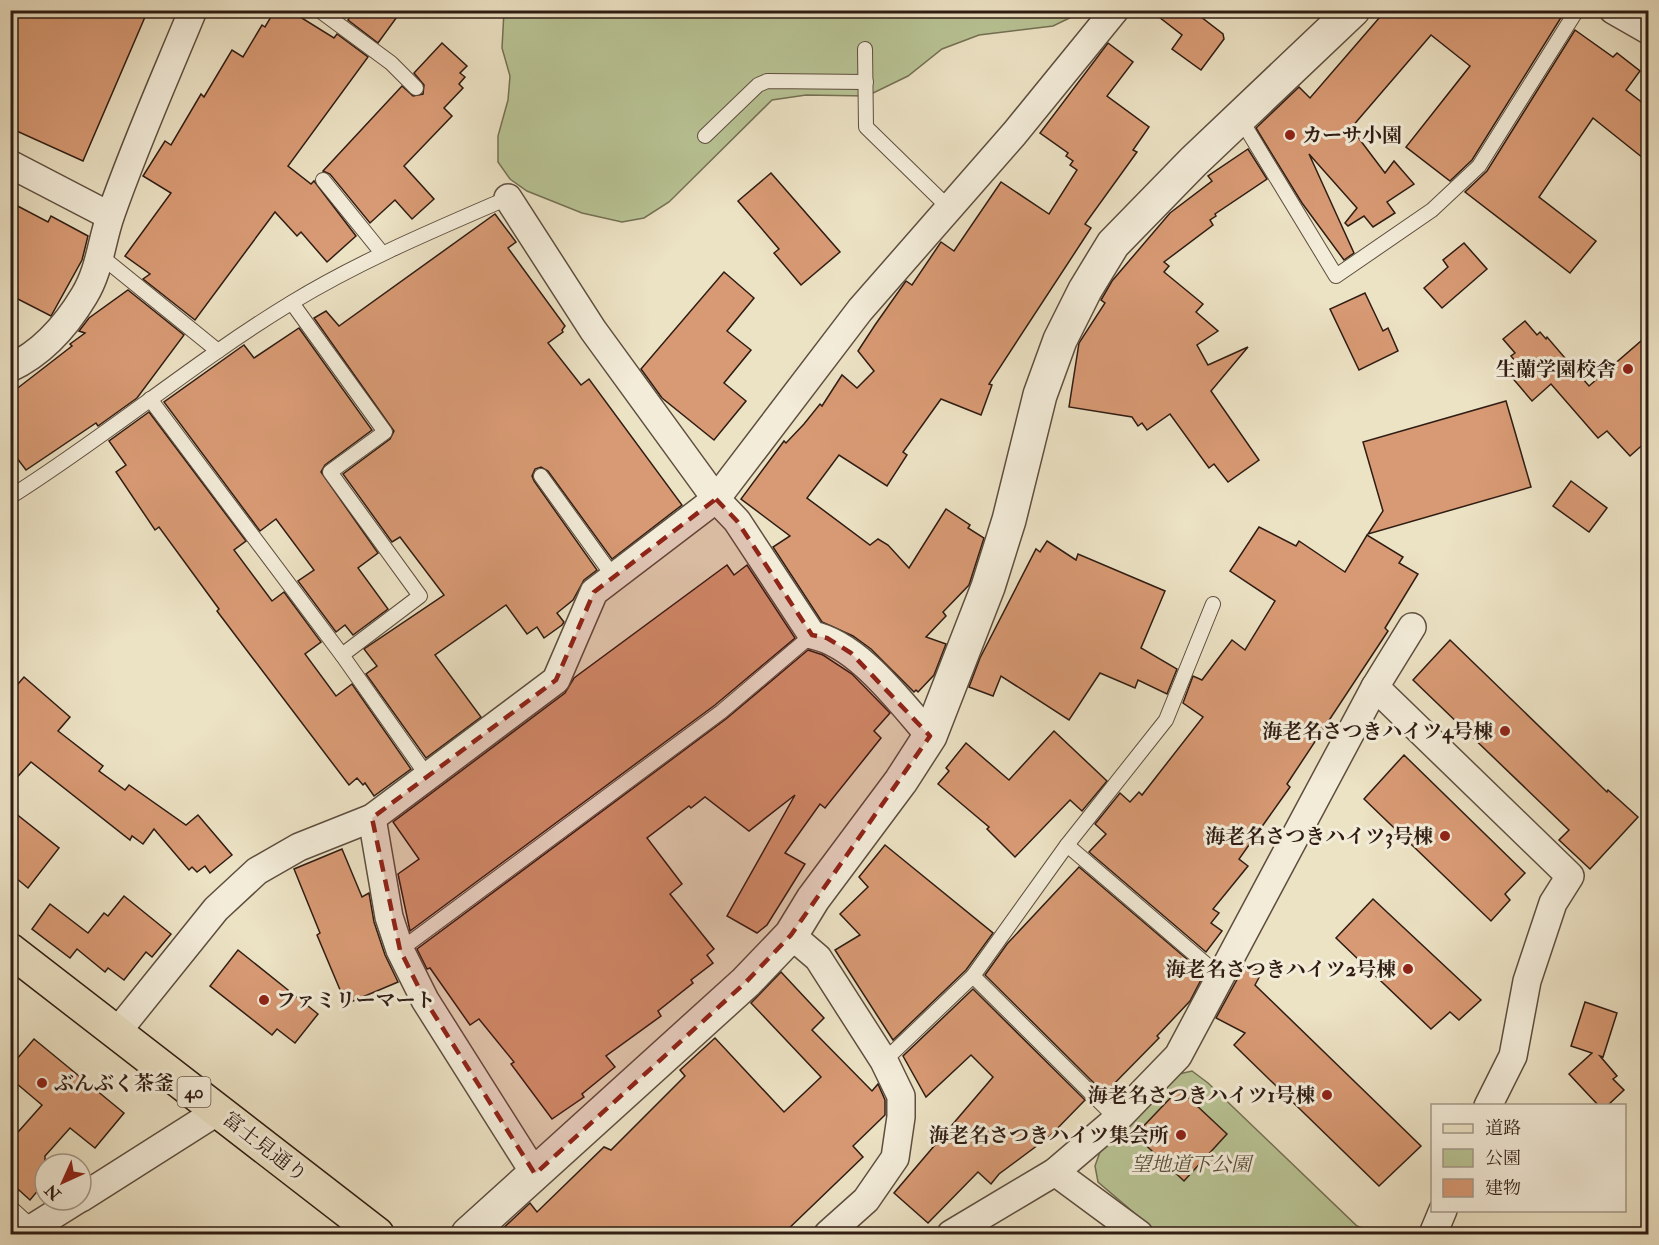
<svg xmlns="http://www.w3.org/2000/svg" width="1659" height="1245" viewBox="0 0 1659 1245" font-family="'IM FELL Double Pica','Noto Serif JP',serif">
  <rect width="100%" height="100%" fill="#ece2c4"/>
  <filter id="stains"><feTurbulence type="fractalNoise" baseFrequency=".00333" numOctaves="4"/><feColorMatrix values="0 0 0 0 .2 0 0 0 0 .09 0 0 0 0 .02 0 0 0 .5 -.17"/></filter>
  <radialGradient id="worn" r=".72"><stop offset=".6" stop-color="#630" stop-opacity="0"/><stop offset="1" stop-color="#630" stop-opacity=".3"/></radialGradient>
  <g fill="#b8c394" stroke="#747054" stroke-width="1.5">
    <polygon points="504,11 1084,11 1053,26 979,35 942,49 908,76 867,96 806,95 772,100 669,202 644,218 622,222 582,213 527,191 510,179 498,162 498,136 508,100 510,76 502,48"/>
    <polygon points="1192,1071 1208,1083 1357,1226 1379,1234 1159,1234 1098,1182 1095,1166 1101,1149 1125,1129 1179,1074"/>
  </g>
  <g fill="#d89a74" stroke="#2f1c13" stroke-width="1.5">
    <polygon points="10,10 148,10 83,161 10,128"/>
    <polygon points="275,10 289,10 334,38 337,34 368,57 288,166 311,184 314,181 356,236 327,262 301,232 297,236 275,212 195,320 143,279 150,274 125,256 171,193 143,176 165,141 171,145 201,94 204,97 232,50 243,57 262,25 265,27"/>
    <polygon points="354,10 402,10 378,43 348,20"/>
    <polygon points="1150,10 1192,10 1223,34 1224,39 1201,70 1172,49 1182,35"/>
    <polygon points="1386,10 1558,10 1562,16 1472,160 1450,181 1406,147 1470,66 1431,35 1351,128 1385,173 1394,161 1414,184 1387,202 1395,213 1373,227 1364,216 1348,226 1345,223 1357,208 1309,154 1354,253 1344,260 1302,203 1256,128 1299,87 1310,98"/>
    <polygon points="1575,30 1613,57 1617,53 1640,71 1626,90 1648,107 1648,162 1593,118 1539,197 1596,241 1570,273 1465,192 1487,171"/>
    <polygon points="442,43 467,66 460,73 465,77 459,84 463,88 444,108 452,116 404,166 434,199 412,219 395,200 370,223 330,174 323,171 402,86 413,96 423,94 424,85 414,73"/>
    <polygon points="1108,43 1133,62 1107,96 1149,127 1133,150 1137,152 1085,224 1091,228 989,384 992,385 981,415 941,399 903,452 907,455 887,486 839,455 807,498 870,545 878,539 888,545 909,568 946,509 970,525 968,528 984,538 969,585 943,612 946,616 926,637 946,644 934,675 918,692 916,690 914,692 871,649 853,636 822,622 773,547 790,536 741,499 784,441 786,443 804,424 820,404 822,406 842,375 857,388 874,371 858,351 875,325 906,281 912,285 941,242 954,251 1001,182 1049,214 1077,170 1070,165 1073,161 1066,156 1068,153 1040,133"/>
    <polygon points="1248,149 1267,179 1215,214 1216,216 1210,220 1213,225 1164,262 1169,266 1164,272 1203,304 1196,312 1218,331 1197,345 1208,365 1248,347 1211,391 1259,460 1228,482 1214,464 1209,468 1170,414 1147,430 1142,423 1138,426 1132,417 1069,407 1079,343 1105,303 1101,300 1112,281 1170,213 1212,181 1208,176"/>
    <polygon points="771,173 840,252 801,285 774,253 779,249 738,201"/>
    <polygon points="10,202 48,222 51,216 88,236 82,260 51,316 10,295"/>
    <polygon points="495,214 516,242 508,248 565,326 562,330 563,332 548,343 581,385 589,379 682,505 612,559 548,471 541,467 535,469 532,476 534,481 597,570 584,580 573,600 557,613 564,622 562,625 544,638 537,627 527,634 506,605 435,655 481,717 426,758 366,674 377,666 364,649 444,595 400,537 392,542 343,474 390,439 394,431 314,318 326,311 339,326"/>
    <polygon points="1464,243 1487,269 1442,308 1424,288 1448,267 1443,260"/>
    <polygon points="724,272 754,298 727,331 751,350 724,383 746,401 714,440 662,398 641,369"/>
    <polygon points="128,290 184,335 137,398 98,426 96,423 26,470 10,449 10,394 72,346 70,344 85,333 79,331 89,318"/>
    <polygon points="1365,293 1383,331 1388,328 1398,351 1359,370 1330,309"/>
    <polygon points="1525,321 1537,335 1540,332 1546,339 1547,337 1589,386 1648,335 1648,440 1630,456 1607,431 1598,438 1551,384 1532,401 1510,375 1520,367 1511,356 1515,353 1503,339"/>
    <polygon points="299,328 372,430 325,465 321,472 378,553 358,568 388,609 353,635 345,625 336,632 298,581 314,570 276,519 260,531 164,402 244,345 254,358"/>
    <polygon points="1506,401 1531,487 1368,534 1383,511 1363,442"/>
    <polygon points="149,412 246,541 234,550 272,601 284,592 321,642 305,654 336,696 352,684 411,769 374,796 365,783 363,785 357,778 349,785 217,611 219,609 159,527 155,530 116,472 126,465 109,441"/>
    <polygon points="1571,481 1607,508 1589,532 1553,506"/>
    <polygon points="1259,527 1296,546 1299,541 1345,572 1367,535 1403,557 1399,563 1418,574 1385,628 1388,631 1287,784 1290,787 1239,859 1248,866 1213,909 1219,913 1211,923 1222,931 1206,952 1089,852 1106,834 1095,824 1120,793 1130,802 1139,792 1142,795 1203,717 1183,703 1193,676 1202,680 1232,640 1245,650 1275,601 1230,571"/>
    <polygon points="1047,541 1076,560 1078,554 1165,591 1141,648 1177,669 1167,694 1138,680 1135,688 1100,673 1069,720 1001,676 993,696 969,687 980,658 1036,549 1040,552"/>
    <polygon points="727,565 734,575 747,565 795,638 715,705 410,931 398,874 419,859 393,822 565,693 574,678"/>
    <polygon points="1450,640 1607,792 1608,790 1638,817 1590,869 1559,840 1569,830 1413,680"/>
    <polygon points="808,650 823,655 852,674 890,713 874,731 881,738 825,808 820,804 785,853 805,864 767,925 757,933 727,916 795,795 749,831 705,797 691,808 689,806 647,838 682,884 670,894 714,949 707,955 713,963 691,980 693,983 658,1011 661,1016 606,1056 615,1067 582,1094 584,1097 552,1119 511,1064 514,1062 479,1019 470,1025 430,968 427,969 417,949 726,719"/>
    <polygon points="24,677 70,717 58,731 103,766 99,771 125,790 129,785 186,825 198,815 232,855 210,873 205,866 197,872 192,867 189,870 154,829 143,844 132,836 130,840 31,762 10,785 10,693"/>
    <polygon points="1054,731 1107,781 1082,811 1070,800 1015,857 987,829 989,827 938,784 949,771 946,768 966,743 1009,780"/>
    <polygon points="1404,755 1525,873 1505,894 1510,900 1491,921 1364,799"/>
    <polygon points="10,809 59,848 28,888 10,873"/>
    <polygon points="885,845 993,933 966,970 893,1040 835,950 860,935 840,914 868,887 859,877"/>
    <polygon points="342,849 362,897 369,893 374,922 385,955 398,982 346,1004 317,935 320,933 294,869"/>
    <polygon points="1079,867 1195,966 1192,970 1198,969 1204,974 1190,1001 1157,1036 1159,1038 1106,1092 1099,1085 1098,1087 985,975 1007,944"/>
    <polygon points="124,896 171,934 152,957 146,952 124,980 108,968 105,972 77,949 70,958 32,929 50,904 88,933 104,913 108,916"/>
    <polygon points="1373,899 1481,1000 1459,1020 1450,1012 1431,1029 1336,938"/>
    <polygon points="238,950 318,1014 295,1043 277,1029 272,1035 210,986"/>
    <polygon points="1245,965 1262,972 1255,985 1421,1146 1379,1186 1234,1045 1245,1033 1216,1018"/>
    <polygon points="781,972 824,1018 812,1030 872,1091 878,1084 885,1100 885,1115 853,1146 863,1157 783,1234 497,1234 530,1203 537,1212 604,1147 611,1150 685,1076 680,1070 715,1038 784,1112 821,1077 751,1003"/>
    <polygon points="973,989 1085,1100 1050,1136 999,1174 991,1184 978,1172 928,1223 894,1193 993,1077 971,1055 926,1097 903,1056"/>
    <polygon points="1585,1002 1617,1013 1603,1057 1600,1056 1617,1076 1613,1079 1624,1090 1607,1106 1599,1106 1569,1074 1592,1053 1571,1046"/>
    <polygon points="34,1039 124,1113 95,1148 70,1128 45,1156 45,1182 30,1200 10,1182 10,1141 42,1105 10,1078 10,1067"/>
    <polygon points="1179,1089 1227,1134 1184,1181 1135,1135"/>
  </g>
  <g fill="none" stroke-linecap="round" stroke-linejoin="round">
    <g stroke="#5e4e3f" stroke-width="16">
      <g id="service">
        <polyline points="319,10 391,63 416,88"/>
        <polyline points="865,49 866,127 949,208"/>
        <polyline points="1240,118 1336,276 1432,210 1479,166 1577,10"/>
        <polyline points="705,136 758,85 767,81 866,82"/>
        <polyline points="323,180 382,253"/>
        <polyline points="102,257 218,351"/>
        <polyline points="292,303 385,432 330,472 420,596 342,655"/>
        <polyline points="150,399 342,655 428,777"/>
        <polyline points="541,476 613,576"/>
        <path d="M10,497C107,436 194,362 291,303C360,261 434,230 508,198"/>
        <polyline points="1067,845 1221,977"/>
        <polyline points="400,950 721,712 812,635"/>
        <polyline points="973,976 1117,1119"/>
        <polyline points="884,1061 973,976 1067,845 1166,720 1213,604"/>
        <polyline points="10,1207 33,1228"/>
      </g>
    </g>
    <g stroke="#5e4e3f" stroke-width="30">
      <g id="minor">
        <polyline points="1613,10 1648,30"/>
        <polyline points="10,164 110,216"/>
        <path d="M508,198L593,330L716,499L737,521L812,635C858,644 900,702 930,736"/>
        <path d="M10,368C42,353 66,326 84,296C100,270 101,242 111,214C135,145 165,78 193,10"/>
        <polyline points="1375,687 1412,627"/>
        <polyline points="372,818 389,917 400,950 425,1000 535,1174"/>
        <polyline points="791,935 818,958 884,1061 901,1096 901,1117 895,1158 866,1200 828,1234"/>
        <polyline points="117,1032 216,909 257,871 299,847 372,818 556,680 594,592 716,499 860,310 1014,134 1115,10"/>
        <polyline points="1055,1172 1139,1234"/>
        <polyline points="81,1198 218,1111"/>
        <polyline points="23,1234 77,1200"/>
        <polyline points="951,1234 1055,1172 1117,1119 1178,1056 1375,687 1570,876 1553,903 1527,981 1513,1056 1488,1106"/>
        <polyline points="1433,1234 1443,1210"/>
      </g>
    </g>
    <g stroke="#5e4e3f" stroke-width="36">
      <polyline id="tertiary" points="468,1234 746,982 791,935 813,899 901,781 930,736 988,587 1009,520 1040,395 1060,340 1085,290 1113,244 1193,162 1353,10"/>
    </g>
    <g stroke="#2f1c13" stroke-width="36">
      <polyline id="primary" points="10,950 377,1234"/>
    </g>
    <use href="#service" stroke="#f3ecd9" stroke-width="14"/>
    <use href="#minor" stroke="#f3ecd9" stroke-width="27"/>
    <use href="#tertiary" stroke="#f3ecd9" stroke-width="33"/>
    <use href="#primary" stroke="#ece2c4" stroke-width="33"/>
  </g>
  <path fill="#8f2418" fill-opacity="0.2" stroke="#8f2418" stroke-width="4.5" stroke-dasharray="12 8" stroke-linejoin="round" d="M716,499L737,521L812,635L827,638L851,653L930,736L791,935L746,982L535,1174L425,1000L400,950L372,818L556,680L594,592Z"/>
  <g fill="#8f2418" stroke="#f3ecd9" stroke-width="2">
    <circle cx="1290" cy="135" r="6"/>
    <circle cx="1628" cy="369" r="6"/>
    <circle cx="1505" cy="731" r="6"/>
    <circle cx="1445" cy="836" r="6"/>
    <circle cx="1408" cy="969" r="6"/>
    <circle cx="264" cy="1000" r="6"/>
    <circle cx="42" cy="1083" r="6"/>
    <circle cx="1327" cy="1095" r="6"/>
    <circle cx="1181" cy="1135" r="6"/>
  </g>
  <g text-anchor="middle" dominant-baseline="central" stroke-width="6" stroke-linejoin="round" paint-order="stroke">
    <rect fill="#f3ecd9" stroke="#6a5a4e" stroke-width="1.5" x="177.5" y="1077" width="33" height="30" rx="4.5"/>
    <g font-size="18" font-weight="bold" fill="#2f1c13">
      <text x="194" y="1092">40</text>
    </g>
    <g font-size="20" font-weight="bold" fill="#2f1c13" stroke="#f3ecd9" text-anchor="end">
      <text x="1302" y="135" text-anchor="start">カーサ小園</text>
      <text x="1616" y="369">生蘭学園校舎</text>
      <text x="1493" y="731">海老名さつきハイツ4号棟</text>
      <text x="1433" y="836">海老名さつきハイツ3号棟</text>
      <text x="1396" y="969">海老名さつきハイツ2号棟</text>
      <text x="276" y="1000" text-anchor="start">ファミリーマート</text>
      <text x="54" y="1083" text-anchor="start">ぶんぶく茶釜</text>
      <text x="1315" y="1095">海老名さつきハイツ1号棟</text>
      <text x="1169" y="1135">海老名さつきハイツ集会所</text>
    </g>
    <g font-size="20" fill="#2f1c13" stroke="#f3ecd9">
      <text transform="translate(265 1147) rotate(38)">富士見通り</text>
    </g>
    <g font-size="20" font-style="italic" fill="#584e3a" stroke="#f3ecd9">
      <text x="1191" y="1164">望地道下公園</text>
    </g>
  </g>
  <rect width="1659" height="1245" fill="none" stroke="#ece2c4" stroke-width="36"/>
  <rect x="12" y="12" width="1635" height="1221" fill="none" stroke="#2f1c13" stroke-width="3"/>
  <rect x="18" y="18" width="1623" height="1209" fill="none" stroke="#2f1c13" stroke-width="1.5"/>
  <rect x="1431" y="1104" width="195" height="108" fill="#f3ecd9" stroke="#a5998a" stroke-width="1.5"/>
  <rect x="1443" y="1124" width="30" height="9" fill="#ece2c4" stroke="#a5998a" stroke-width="1.5"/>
  <text x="1485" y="1134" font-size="18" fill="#2f1c13">道路</text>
  <rect x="1443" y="1149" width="30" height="18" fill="#b8c394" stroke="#a5998a" stroke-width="1.5"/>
  <text x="1485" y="1164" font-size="18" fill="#2f1c13">公園</text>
  <rect x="1443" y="1179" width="30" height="18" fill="#d89a74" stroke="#a5998a" stroke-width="1.5"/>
  <text x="1485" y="1194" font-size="18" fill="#2f1c13">建物</text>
  <g transform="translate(63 1182) rotate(225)"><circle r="28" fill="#f3ecd9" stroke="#a5998a" stroke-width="1.5"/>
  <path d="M0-4.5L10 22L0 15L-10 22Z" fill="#8f2418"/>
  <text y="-9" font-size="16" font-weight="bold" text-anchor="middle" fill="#2f1c13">N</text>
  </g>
  <rect width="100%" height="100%" filter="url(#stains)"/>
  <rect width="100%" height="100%" fill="url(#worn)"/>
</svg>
